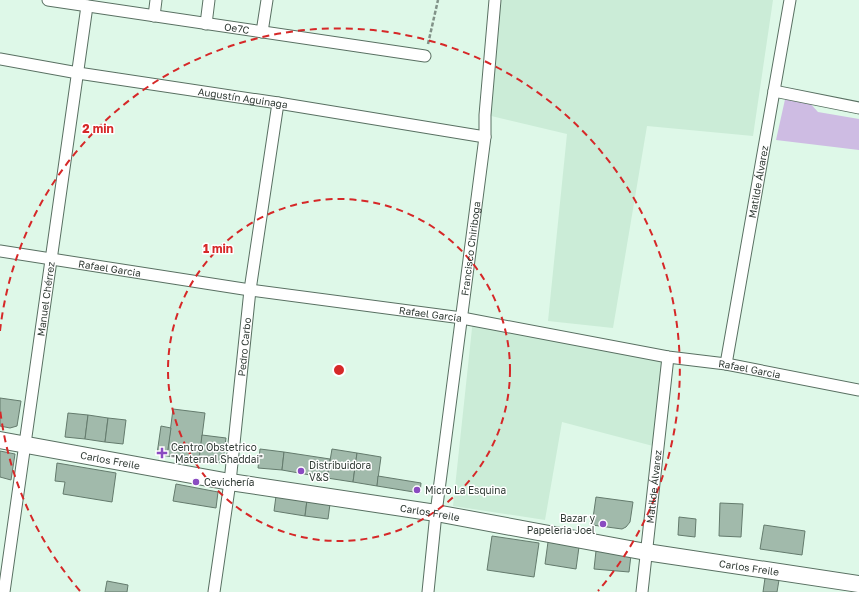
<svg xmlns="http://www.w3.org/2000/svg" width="859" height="592" viewBox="0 0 859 592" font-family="'Golos Text',sans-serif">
  <rect width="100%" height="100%" fill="#def8e8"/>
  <g fill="#cbecd7">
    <polygon points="498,0 773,0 753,136 647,126 613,328 548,321 567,134 487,115"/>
    <polygon points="473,319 664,352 653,446 562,422 545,520 453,506"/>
  </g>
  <polygon fill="#cebce3" points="786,95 806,99 818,112 859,119 859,150 776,140"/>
  <g fill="#a1baab" stroke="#647b6d">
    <polygon points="0,398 21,401 17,426 10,428 0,426"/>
    <polygon points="173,409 205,413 199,460 167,456"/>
    <polygon points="68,413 88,415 85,439 65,437"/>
    <polygon points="88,415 108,418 105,442 85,439"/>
    <polygon points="108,418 126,420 123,444 105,442"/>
    <polygon points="161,426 171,428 167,456 157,454"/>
    <polygon points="202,435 226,438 223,460 219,463 199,460"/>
    <polygon points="260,449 284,452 282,470 258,468"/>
    <polygon points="332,449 357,453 353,482 327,478"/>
    <polygon points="0,451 15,454 11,480 0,477"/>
    <polygon points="284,452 330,459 327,478 282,470"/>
    <polygon points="357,453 381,457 377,486 353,482"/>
    <polygon points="57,463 116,473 112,502 63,494 65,482 55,481"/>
    <polygon points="378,476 421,483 420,493 377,486"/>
    <polygon points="176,484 218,492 216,508 173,501"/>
    <polygon points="276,496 307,500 305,516 274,511"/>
    <polygon points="596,497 633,502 630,522 626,527 622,529 592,525"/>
    <polygon points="307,500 330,504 328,519 305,516"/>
    <polygon points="720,503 743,504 741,537 719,536"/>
    <polygon points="679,517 696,519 695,537 678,535"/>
    <polygon points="764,525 805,531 802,555 760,549"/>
    <polygon points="492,536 539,543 534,577 487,570"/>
    <polygon points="548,542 579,547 576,569 545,564"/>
    <polygon points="596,551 631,555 629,572 594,569"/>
    <polygon points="765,578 779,580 777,592 763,592"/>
    <polygon points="107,581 128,585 127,592 105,592"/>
  </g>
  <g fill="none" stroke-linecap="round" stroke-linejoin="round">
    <g stroke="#597062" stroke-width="13">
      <g id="street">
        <path id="s1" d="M48,0L425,56"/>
        <polyline points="154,16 156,0"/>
        <polyline points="206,24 209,0"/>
        <polyline points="262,32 267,0"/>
        <path id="s2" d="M0,59L78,73L278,103L485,137"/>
        <polyline points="774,91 859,108"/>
        <path id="s3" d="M0,251L250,290L462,318L668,357L726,364L859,390"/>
        <path id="s4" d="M726,364L790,0"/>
        <path id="s5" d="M4,592L87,6"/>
        <path id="s6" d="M214,592L230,482L250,290L278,103"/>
        <path id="s7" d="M428,592L436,513L485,137V115L495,0"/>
        <path id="s8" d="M642,592L668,357"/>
      </g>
    </g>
    <g stroke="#597062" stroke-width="18">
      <g id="secondary">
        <path id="s9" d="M0,440L230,482L436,513L646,552L859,584"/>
      </g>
    </g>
    <polyline stroke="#819288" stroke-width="2.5" stroke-dasharray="4 2" stroke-linecap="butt" points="428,44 438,0"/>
    <use href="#street" stroke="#fff" stroke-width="11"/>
    <use href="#secondary" stroke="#fff" stroke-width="16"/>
  </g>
  <g fill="none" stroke="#d62828" stroke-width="2" stroke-dasharray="7 5">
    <circle cx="339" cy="370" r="171"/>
    <path d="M80 591A341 341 0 0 1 0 409M0 331A341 341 0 1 1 598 591"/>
  </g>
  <g fill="#8a4bc1" stroke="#fff" stroke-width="1.5">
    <path d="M160 447h4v4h4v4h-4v4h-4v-4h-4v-4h4z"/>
    <circle cx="301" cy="471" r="4"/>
    <circle cx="196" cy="482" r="4"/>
    <circle cx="417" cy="490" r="4"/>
    <circle cx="603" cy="524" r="4"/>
  </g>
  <g text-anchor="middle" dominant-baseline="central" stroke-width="3" stroke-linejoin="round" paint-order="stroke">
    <g font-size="10" fill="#313b35" stroke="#fff">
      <text stroke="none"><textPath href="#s1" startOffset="191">Oe7C</textPath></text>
      <text stroke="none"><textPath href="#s2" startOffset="246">Augustín Aguinaga</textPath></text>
      <text stroke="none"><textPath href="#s4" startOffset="185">Matilde Álvarez</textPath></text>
      <text stroke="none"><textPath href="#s7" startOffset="346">Francisco Chiriboga</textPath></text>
      <text stroke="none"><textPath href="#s3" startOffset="111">Rafael Garcia</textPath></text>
      <text stroke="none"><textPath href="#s5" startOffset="296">Manuel Chérrez</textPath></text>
      <text stroke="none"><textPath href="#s3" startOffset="435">Rafael Garcia</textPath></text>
      <text stroke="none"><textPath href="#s6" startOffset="247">Pedro Carbo</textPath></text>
      <text stroke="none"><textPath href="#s3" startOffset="759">Rafael Garcia</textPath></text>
      <text stroke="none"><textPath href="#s9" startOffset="112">Carlos Freile</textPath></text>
      <text stroke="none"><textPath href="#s8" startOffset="106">Matilde Álvarez</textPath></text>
      <text stroke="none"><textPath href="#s9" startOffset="436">Carlos Freile</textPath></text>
      <text stroke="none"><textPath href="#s9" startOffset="760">Carlos Freile</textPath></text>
    </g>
    <g font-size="10" fill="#313b35" stroke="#fff" text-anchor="start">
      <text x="171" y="447">Centro Obstetrico<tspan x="171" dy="12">"Maternal Shaddai"</tspan></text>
      <text x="309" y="465">Distribuidora<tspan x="309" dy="12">V&amp;S</tspan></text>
      <text x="204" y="482">Cevichería</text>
      <text x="425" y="490">Micro La Esquina</text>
      <text x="595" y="518" text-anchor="end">Bazar y<tspan x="595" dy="12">Papeleria Joel</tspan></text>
    </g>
  </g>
  <circle cx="339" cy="370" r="6" fill="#d62828" stroke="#fff" stroke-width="2"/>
  <g font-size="12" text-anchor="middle" font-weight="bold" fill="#d62828" stroke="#fff" stroke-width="3" stroke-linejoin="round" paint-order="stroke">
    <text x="98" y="133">2 min</text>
    <text x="218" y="253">1 min</text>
  </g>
</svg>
